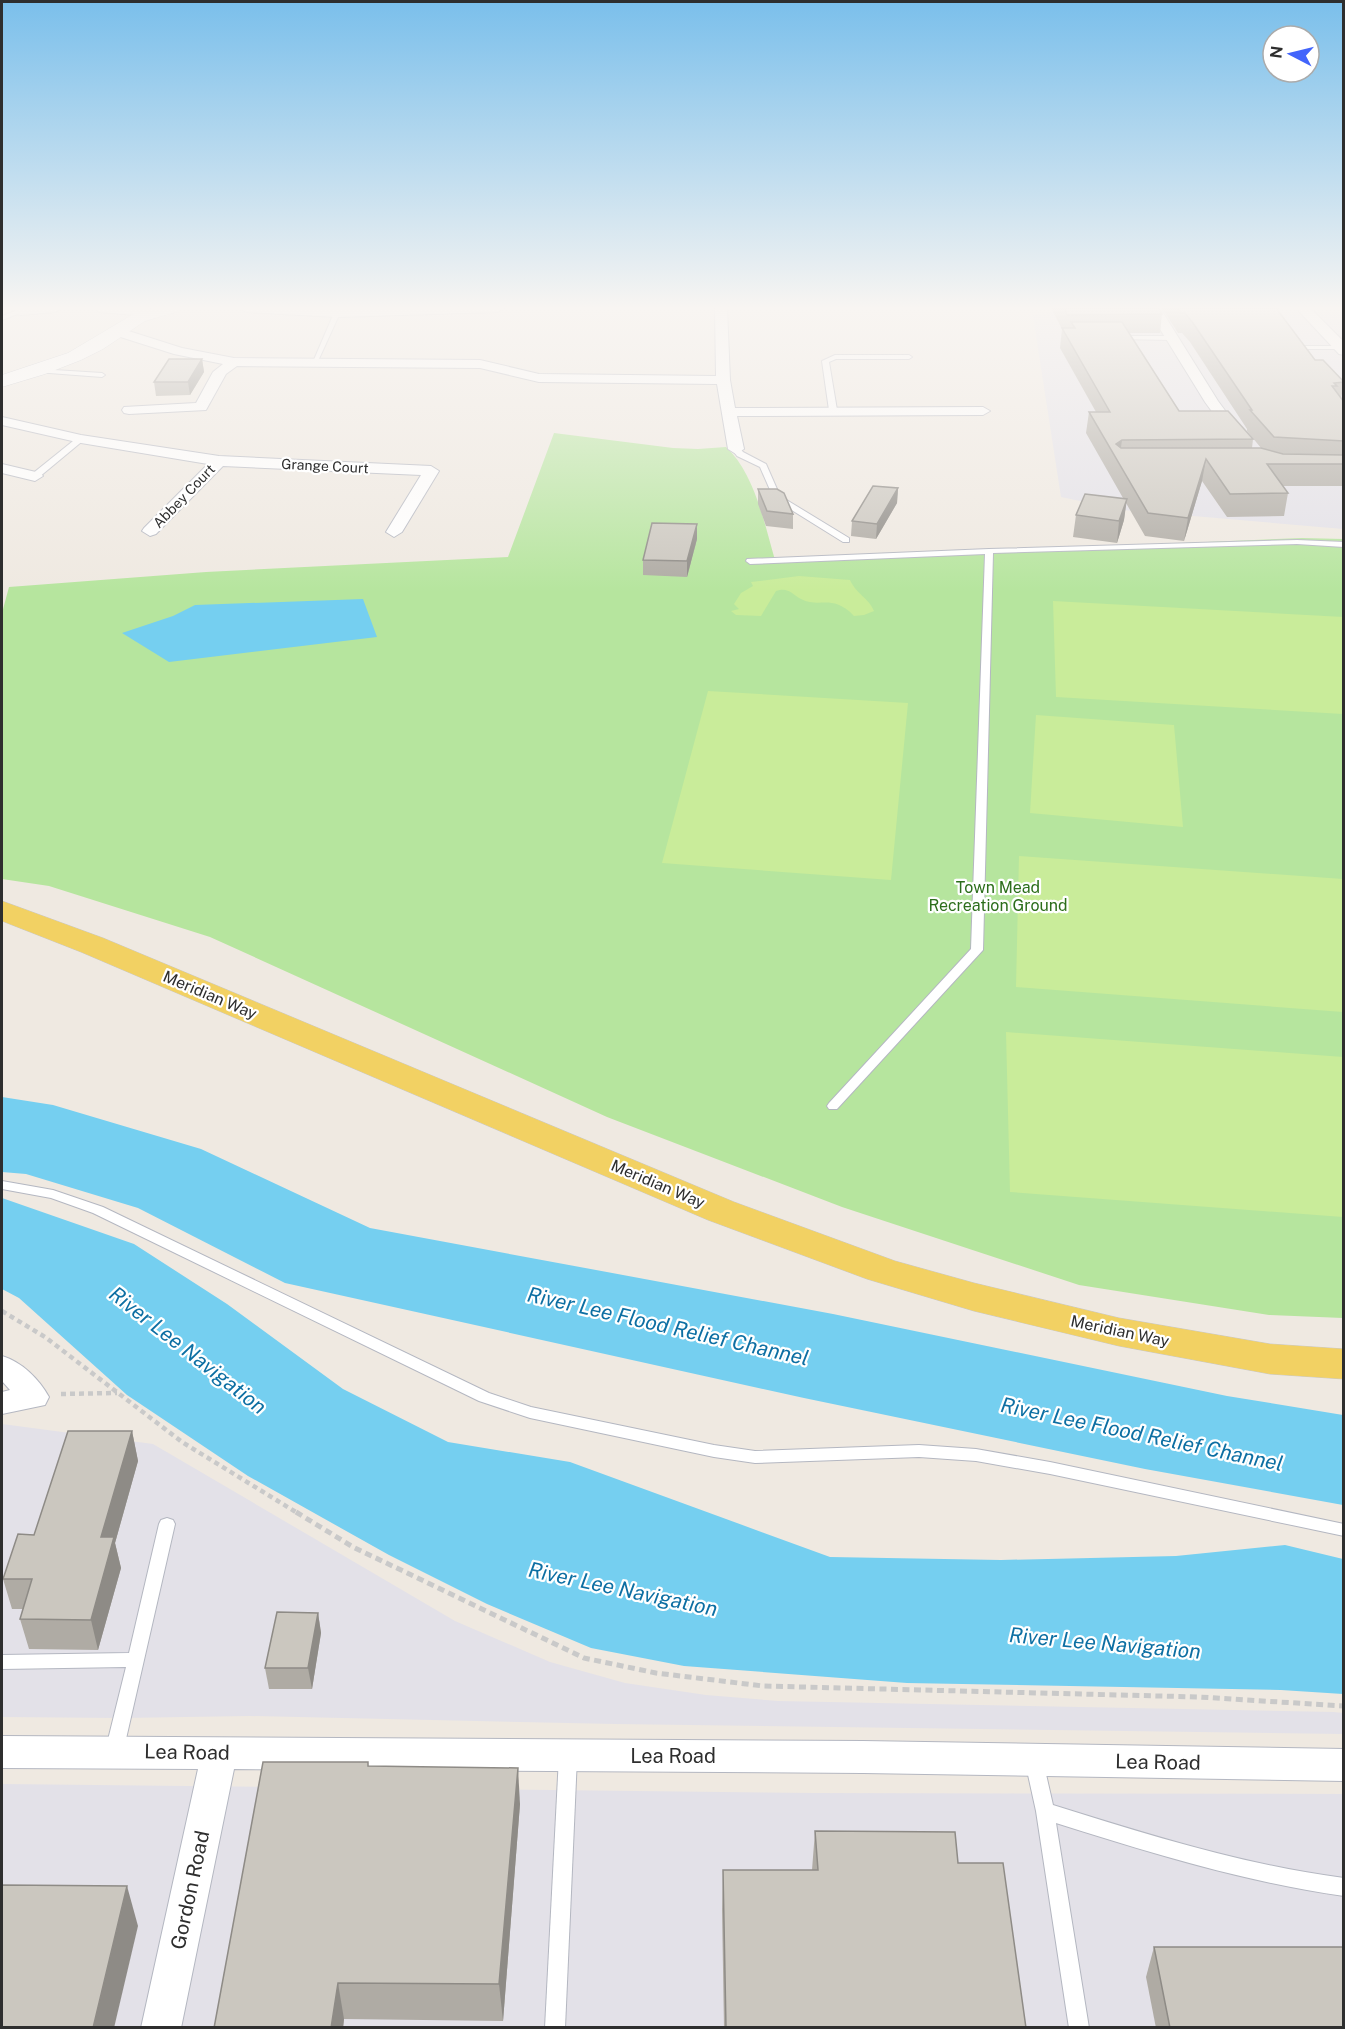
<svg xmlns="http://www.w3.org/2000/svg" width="1345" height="2029" viewBox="0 0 1345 2029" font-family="'Public Sans',sans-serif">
  <rect width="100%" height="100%" fill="#efe9e1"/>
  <g fill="#e3e1e8">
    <polygon points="1060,308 1343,308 1343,529 1123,510 1061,497 1033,316"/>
    <polygon points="2,1424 153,1444 455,1621 550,1662 625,1683 706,1695 778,1701 1334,1712 1343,1713 1343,1734 615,1724 250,1716 121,1718 2,1717"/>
    <polygon points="2,1784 814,1793 1343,1794 1343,2027 2,2028"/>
  </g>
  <path fill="#b6e59e" d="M554,433L673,448L698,449L726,447C755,474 764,523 775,560L1302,538L1343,539V1318L1269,1315L1079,1285L842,1207L607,1117L210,937L49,886L2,879V613L9,587L206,572L508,557Z"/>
  <g fill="#c9ec9a">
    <path d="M799,576L850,580C857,595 868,597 874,611L864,615L854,616C832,593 820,609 801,599C791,594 789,587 776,591L761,616L736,615L731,611L739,609L734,604L741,593L753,586L751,582Z"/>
    <polygon points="1053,601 1343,617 1343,714 1056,697"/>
    <polygon points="708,691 908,703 891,880 662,863"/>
    <polygon points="1036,715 1174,725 1183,827 1030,813"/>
    <polygon points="1019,856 1343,879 1343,1012 1016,987"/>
    <polygon points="1006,1032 1343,1057 1343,1217 1010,1192"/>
  </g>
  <g fill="#75cff0">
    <polygon points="363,599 377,637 169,662 122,633 173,616 195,605"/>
    <polygon points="2,1097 53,1105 201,1149 370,1228 833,1314 1227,1396 1343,1415 1343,1505 1145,1469 804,1398 285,1283 138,1208 26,1174 2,1172"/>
    <polygon points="2,1198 134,1244 227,1304 343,1389 448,1442 570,1462 830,1557 1001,1560 1176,1556 1285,1545 1343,1559 1343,1694 1281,1690 907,1683 684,1666 591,1648 487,1604 389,1555 248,1476 127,1395 19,1298 2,1289"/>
  </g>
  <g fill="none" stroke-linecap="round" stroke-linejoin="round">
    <g stroke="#b4b7c1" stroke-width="2">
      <g id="lane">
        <polygon points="21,309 24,311 23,312 2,320 2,316"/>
        <polygon points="337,311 340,313 318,361 313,362 334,313"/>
        <polygon points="1116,336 1172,336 1175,338 1172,340 1114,339 1113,338"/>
        <polygon points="1302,346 1341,346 1343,347 1344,349 1300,349 1299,348"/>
        <polygon points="835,355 909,355 912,357 909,359 836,359 829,362 837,410 833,412 829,410 822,361"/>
        <polygon points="38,369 102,373 105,375 102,377 36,372 35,371"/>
        <polygon points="78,437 85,439 38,478 32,478 32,474"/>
        <polygon points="733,447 739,447 743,452 766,464 780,496 849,538 849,542 843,542 774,499 760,467 737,456 732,449"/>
        <polygon points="1297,540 1344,542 1344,547 1297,544 993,553 983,950 837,1109 829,1109 827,1106 829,1103 971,949 985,554 750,564 746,561 747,559 989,549"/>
        <polygon points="2,1181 53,1190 103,1207 489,1393 531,1407 714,1445 755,1451 919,1445 976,1449 1050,1462 1344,1524 1344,1536 1050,1474 976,1461 919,1457 755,1463 714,1457 530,1418 479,1401 93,1213 51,1198 2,1189"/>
        <polygon points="167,1518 173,1520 175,1524 123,1752 120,1758 114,1760 108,1758 105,1752 126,1667 2,1669 2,1655 129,1653 159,1524 161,1520"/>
        <polygon points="568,1749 574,1751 577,1757 565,2028 545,2028 559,1757 562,1751"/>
        <path d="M1034,1753L1040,1755L1043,1761L1053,1805C1149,1835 1244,1865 1344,1878V1896C1245,1882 1151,1853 1056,1823L1089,2028H1069L1036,1811L1025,1761L1028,1755Z"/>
      </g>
    </g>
    <g stroke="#b4b7c1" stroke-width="2">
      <g id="street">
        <polygon points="16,308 61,308 55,312 21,315 16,314 15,311"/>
        <polygon points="93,308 149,308 154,312 148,316 99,312"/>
        <polygon points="240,308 504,308 498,312 337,317 246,312"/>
        <polygon points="715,308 727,308 730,380 735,408 983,407 990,411 983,415 737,416 744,449 736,454 728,449 717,384 539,382 480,368 237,366 226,374 206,410 129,414 124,413 122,410 124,407 196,403 213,372 223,364 174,354 111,334 109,331 116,327 182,348 234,358 480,360 539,374 716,376"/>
        <polygon points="1147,308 1160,308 1218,401 1244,436 1242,439 1232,439 1205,402"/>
        <polygon points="1296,308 1310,308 1344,342 1344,355 1339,354"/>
        <polygon points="2,417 81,435 219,456 431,466 439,471 402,532 394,537 386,532 421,475 223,466 156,534 150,536 142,531 144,528 208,464 81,443 2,425"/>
        <polygon points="2,464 40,473 43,476 35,481 2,473"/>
        <path d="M2,1356C22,1362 39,1379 49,1397L45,1405L2,1414V1392L10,1390L2,1381Z"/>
        <polygon points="2,1736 863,1741 1344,1749 1344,1781 863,1773 234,1769 181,2028 141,2028 198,1769 2,1768"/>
      </g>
    </g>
    <g stroke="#b4b7c1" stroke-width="1">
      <polygon id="secondary" points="179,308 176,312 145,321 103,349 81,360 45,374 2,387 2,375 68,353 142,309"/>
    </g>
    <g stroke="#c9c9c9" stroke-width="1">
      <polygon id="primary" points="2,901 103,938 734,1202 895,1261 974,1283 1119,1318 1270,1344 1344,1349 1344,1379 1270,1374 1119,1346 974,1311 867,1279 708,1220 81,952 2,921"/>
    </g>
    <g stroke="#c9c9c9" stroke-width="4.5" stroke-dasharray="5 4" stroke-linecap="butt">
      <polyline points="2,1311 45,1337 182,1442 299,1514"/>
      <polyline points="61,1394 117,1393"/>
    </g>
    <polyline stroke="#c9c9c9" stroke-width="5" stroke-dasharray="7 4.5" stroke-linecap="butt" points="296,1512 353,1547 584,1658 656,1673 763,1686 1199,1697 1344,1706"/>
    <use href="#lane" fill="#fff" fill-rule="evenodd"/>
    <use href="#street" fill="#fff" fill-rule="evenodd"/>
    <use href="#secondary" fill="#fff" fill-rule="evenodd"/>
    <use href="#primary" fill="#f2d163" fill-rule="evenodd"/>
  </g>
  <g fill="#afaba4">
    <polygon points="1052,308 1159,308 1162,314 1160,333 1129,333 1179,411 1253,439 1252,448 1261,448 1247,431 1247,429 1190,342 1182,333 1178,333 1162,308 1280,308 1279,312 1315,360 1344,382 1341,399 1344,402 1344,486 1283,486 1288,493 1284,516 1227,517 1202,481 1184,541 1145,536 1126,503 1124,520 1117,543 1073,537 1076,515 1123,498 1086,433 1089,412 1096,412 1060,348 1062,329 1052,310"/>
    <polygon points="202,359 204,372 190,395 156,396 154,382"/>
    <polygon points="898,488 897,503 876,539 851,536 852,521"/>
    <polygon points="758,489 793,514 793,529 766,526 758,504"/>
    <polygon points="697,539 687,577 643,575 643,560"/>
    <polygon points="132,1431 138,1461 115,1543 121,1568 98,1650 29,1649 20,1619 23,1609 12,1609 3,1579 34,1535"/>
    <polygon points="318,1613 321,1633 312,1689 269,1689 265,1668"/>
    <polygon points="369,1766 520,1804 503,2021 344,2019 343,2028 214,2028"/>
    <polygon points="815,1831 958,1863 1026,2028 724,2028 722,1910 723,1870 812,1870"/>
    <polygon points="1154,1947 1344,2028 1156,2028 1146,1977"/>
  </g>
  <g fill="#8e8b86">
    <polygon points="202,359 204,372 190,395 188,382"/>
    <polygon points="1122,440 1119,462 1116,444"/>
    <polygon points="1206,459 1202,481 1184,541 1188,518"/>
    <polygon points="898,488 897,503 876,539 877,524"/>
    <polygon points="1127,499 1124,520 1117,543 1119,521"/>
    <polygon points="697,524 697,539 687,577 687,561"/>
    <polygon points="132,1431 138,1461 115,1543 121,1568 98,1650 91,1620 101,1537"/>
    <polygon points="318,1613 321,1633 312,1689 308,1668"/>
    <polygon points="518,1768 520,1804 503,2021 499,1984"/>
    <polygon points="127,1886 138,1926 114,2028 93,2028"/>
    <polygon points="338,1983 344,2019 343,2028 331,2028"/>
  </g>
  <g fill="#cbc7bf" stroke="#8e8b86" stroke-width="1.5">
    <polygon points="1064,308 1159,308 1162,314 1067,315"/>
    <polygon points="1177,308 1276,308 1315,360 1323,360 1344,382 1334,383 1337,386 1332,386 1344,402 1344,441 1274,437 1250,410 1252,410 1193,323 1185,313 1181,313"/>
    <polygon points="1071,322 1122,322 1179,411 1228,411 1253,439 1122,440 1116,444 1121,448 1261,448 1283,454 1344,455 1344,464 1267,464 1288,493 1230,494 1206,459 1188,518 1148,513 1089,412 1110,412 1062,328 1075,328"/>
    <polygon points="169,359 202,359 188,382 154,382"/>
    <polygon points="873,486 898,488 877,524 852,521"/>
    <polygon points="758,489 777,489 784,493 793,514 767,511"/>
    <polygon points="1085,494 1127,499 1119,521 1076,515"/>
    <polygon points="652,523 697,524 687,561 643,560"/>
    <polygon points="68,1431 132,1431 101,1537 114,1537 91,1620 20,1619 32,1579 3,1579 18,1534 34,1535"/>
    <polygon points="277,1612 318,1613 308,1668 265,1668"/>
    <polygon points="263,1762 368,1762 368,1766 518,1768 499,1984 338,1983 331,2028 214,2028"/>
    <polygon points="815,1831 955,1832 958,1863 1003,1863 1026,2028 726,2028 723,1870 818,1870"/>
    <polygon points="2,1885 127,1886 93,2028 2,2028"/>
    <polygon points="1154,1947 1344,1947 1344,2028 1170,2028"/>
  </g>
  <linearGradient id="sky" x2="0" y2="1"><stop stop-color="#7abfeb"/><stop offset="0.52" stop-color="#f8f5f2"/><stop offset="1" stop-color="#f8f5f2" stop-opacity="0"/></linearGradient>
  <rect width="1345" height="592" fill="url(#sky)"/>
  <g text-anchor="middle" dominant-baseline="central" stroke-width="4.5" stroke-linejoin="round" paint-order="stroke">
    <g font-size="14" fill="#2e2e2e" stroke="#fff">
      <text transform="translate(325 466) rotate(3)">Grange Court</text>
      <text transform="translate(184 496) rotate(-46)">Abbey Court</text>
    </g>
    <g font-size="16" fill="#2c6e1b" stroke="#fff">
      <text x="998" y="887">Town Mead<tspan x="998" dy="18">Recreation Ground</tspan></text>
    </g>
    <g font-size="16" fill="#2e2e2e" stroke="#fff">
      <text transform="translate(210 995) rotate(23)">Meridian Way</text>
      <text transform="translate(658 1184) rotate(23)">Meridian Way</text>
      <text transform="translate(1120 1331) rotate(12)">Meridian Way</text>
    </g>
    <g font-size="20" fill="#2e2e2e" stroke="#fff">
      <text transform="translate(187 1752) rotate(1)">Lea Road</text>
      <text x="673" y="1756">Lea Road</text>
      <text transform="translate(1158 1762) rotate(1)">Lea Road</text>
      <text transform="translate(190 1890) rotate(-78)">Gordon Road</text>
    </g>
    <g font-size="21" font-style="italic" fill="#0d6fa3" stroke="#fff">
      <text transform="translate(668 1326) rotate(13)">River Lee Flood Relief Channel</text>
      <text transform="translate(188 1350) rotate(38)">River Lee Navigation</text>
      <text transform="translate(1142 1434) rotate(12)">River Lee Flood Relief Channel</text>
      <text transform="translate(623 1589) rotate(12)">River Lee Navigation</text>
      <text transform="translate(1105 1643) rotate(5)">River Lee Navigation</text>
    </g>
  </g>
  <rect width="1345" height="2029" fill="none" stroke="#2e2e2e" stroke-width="6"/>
  <g transform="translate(1291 54) rotate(277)"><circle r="28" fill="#ffffff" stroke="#ababab" stroke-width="1.5"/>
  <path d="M0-4.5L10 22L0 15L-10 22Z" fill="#4264fb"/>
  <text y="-9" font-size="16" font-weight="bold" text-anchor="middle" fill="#2e2e2e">N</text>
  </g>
</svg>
